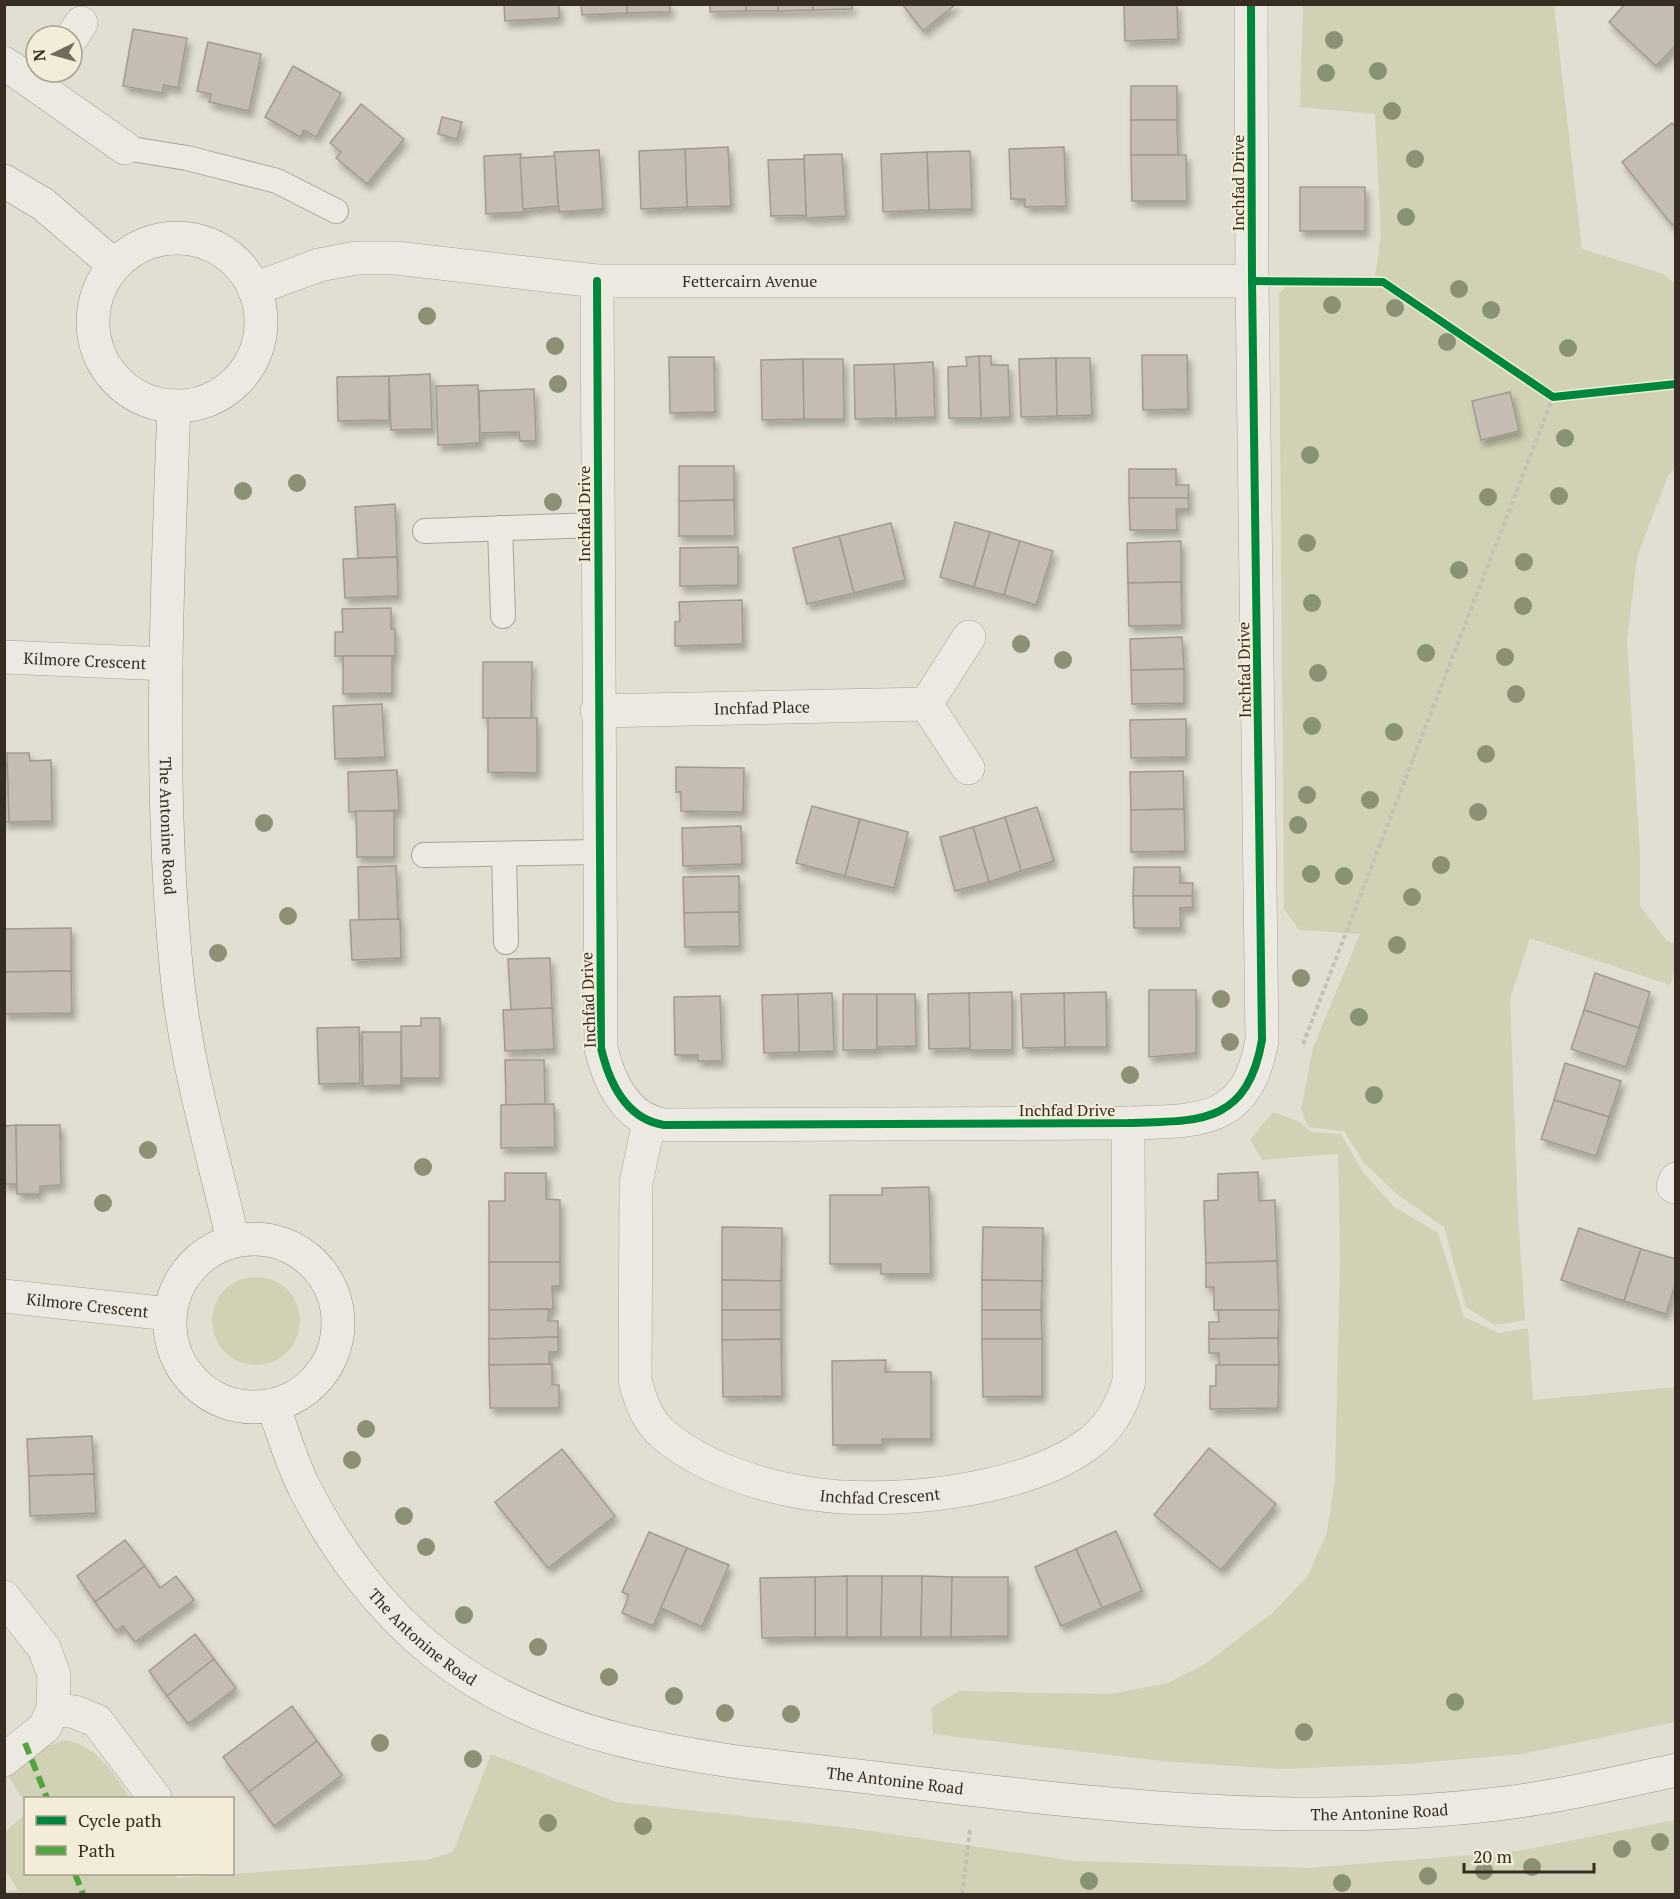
<svg xmlns="http://www.w3.org/2000/svg" width="1680" height="1899" viewBox="0 0 1680 1899" font-family="'PT Serif',serif">
  <defs>
    <filter id="shadow"><feDropShadow dx="3.5" dy="6" stdDeviation="3" flood-color="#0004"/></filter>
  </defs>
  <rect width="100%" height="100%" fill="#e2ded1"/>
  <g fill="#d0d1b5">
    <polygon points="1303,5 1554,5 1582,249 1663,274 1675,283 1675,468 1668,476 1637,557 1627,641 1640,854 1640,906 1667,941 1675,944 1676,967 1670,985 1530,938 1510,999 1518,1214 1525,1320 1495,1325 1466,1307 1444,1227 1398,1195 1364,1163 1344,1131 1308,1127 1301,1109 1313,1048 1360,934 1299,930 1284,909 1279,293 1296,278 1375,277 1381,235 1375,114 1300,107"/>
    <polygon points="1273,1112 1299,1122 1312,1132 1341,1134 1362,1171 1394,1207 1438,1233 1464,1317 1499,1333 1528,1328 1533,1400 1675,1387 1675,1722 1521,1754 1406,1764 1281,1769 1161,1761 933,1734 932,1707 959,1691 1111,1694 1168,1683 1205,1664 1271,1614 1308,1576 1327,1532 1335,1479 1340,1258 1338,1154 1262,1160 1250,1140"/>
    <circle cx="256" cy="1321" r="44"/>
    <path d="M65,1740C98,1746 112,1772 130,1798H26L25,1802L8,1776L46,1747Z"/>
    <polygon points="491,1754 616,1802 850,1828 1075,1861 1309,1868 1519,1851 1675,1820 1675,1894 5,1894 5,1891 18,1890 5,1870 5,1832 25,1814 26,1874 175,1874 177,1878 427,1860 453,1852"/>
  </g>
  <g fill="#c6bdb2" stroke="#a29a90" stroke-width="1.5" filter="url(#shadow)">
    <polygon points="504,4 559,4 559,18 505,21"/>
    <polygon points="581,4 627,4 627,13 582,15"/>
    <polygon points="627,4 670,4 670,12 627,13"/>
    <polygon points="710,4 746,4 746,11 710,12"/>
    <rect x="746" y="4" width="32" height="7"/>
    <polygon points="778,4 813,4 813,10 778,11"/>
    <polygon points="813,4 852,4 852,9 813,10"/>
    <polygon points="902,4 956,4 923,31"/>
    <polygon points="1124,4 1177,4 1178,39 1125,41"/>
    <polygon points="1625,4 1676,4 1676,45 1656,66 1609,22"/>
    <polygon points="133,29 187,38 178,88 164,85 162,93 123,86"/>
    <polygon points="208,42 261,54 249,111 209,102 211,94 197,91"/>
    <polygon points="293,66 341,93 316,137 304,130 300,137 265,117"/>
    <rect x="1131" y="86" width="46" height="34"/>
    <polygon points="361,104 404,139 367,184 336,158 341,152 330,143"/>
    <polygon points="442,117 462,122 457,139 438,134"/>
    <polygon points="1131,120 1177,120 1178,155 1131,155"/>
    <polygon points="1672,123 1676,128 1676,222 1672,225 1622,162"/>
    <polygon points="728,147 731,206 687,207 685,149"/>
    <polygon points="1064,147 1066,206 1025,207 1025,199 1011,199 1009,149"/>
    <polygon points="685,149 687,207 641,209 639,151"/>
    <polygon points="599,150 603,209 559,212 554,152"/>
    <polygon points="970,151 972,209 929,210 927,152"/>
    <polygon points="927,152 929,210 883,212 881,154"/>
    <polygon points="521,154 524,212 486,214 484,156"/>
    <polygon points="842,154 846,216 806,218 804,155"/>
    <polygon points="1131,155 1186,155 1187,201 1132,201"/>
    <polygon points="555,156 558,206 523,209 520,158"/>
    <polygon points="804,159 806,215 771,216 768,160"/>
    <rect x="1300" y="187" width="65" height="44"/>
    <polygon points="1142,355 1187,355 1188,409 1143,410"/>
    <polygon points="979,356 991,356 991,365 1008,365 1010,417 981,418"/>
    <polygon points="979,356 981,418 949,418 948,367 967,366 966,357"/>
    <polygon points="669,357 714,357 715,412 670,413"/>
    <polygon points="1056,358 1057,416 1021,417 1019,359"/>
    <polygon points="1056,358 1090,358 1092,415 1057,416"/>
    <polygon points="803,359 804,419 762,420 761,360"/>
    <polygon points="803,359 843,359 844,419 804,419"/>
    <polygon points="933,362 935,417 896,418 894,364"/>
    <polygon points="894,364 896,418 855,419 854,365"/>
    <polygon points="430,374 432,429 391,430 389,376"/>
    <polygon points="389,376 389,420 338,421 337,377"/>
    <polygon points="478,385 480,443 438,445 436,386"/>
    <polygon points="534,389 536,441 520,441 519,432 480,433 479,391"/>
    <polygon points="1510,392 1519,431 1481,440 1472,401"/>
    <polygon points="679,466 734,466 734,500 679,501"/>
    <polygon points="1129,469 1176,469 1176,485 1189,485 1188,498 1129,498"/>
    <polygon points="1129,498 1188,498 1189,509 1176,509 1177,530 1130,530"/>
    <polygon points="734,500 735,536 679,536 679,501"/>
    <polygon points="395,504 397,557 358,558 355,507"/>
    <polygon points="955,522 990,532 974,587 940,577"/>
    <polygon points="891,523 905,580 854,593 839,536"/>
    <polygon points="990,532 1020,541 1004,595 974,587"/>
    <polygon points="839,536 854,593 807,604 793,548"/>
    <polygon points="1020,541 1053,551 1036,605 1004,595"/>
    <polygon points="1181,541 1181,582 1128,583 1127,543"/>
    <polygon points="738,547 738,585 680,586 680,548"/>
    <polygon points="397,557 398,596 345,598 343,559"/>
    <polygon points="1181,582 1182,625 1129,626 1128,583"/>
    <polygon points="742,600 743,644 675,646 675,622 680,621 679,602"/>
    <polygon points="391,608 391,629 395,629 395,656 335,656 335,632 343,632 342,609"/>
    <polygon points="1182,637 1184,669 1131,670 1130,639"/>
    <polygon points="343,656 392,656 392,693 343,694"/>
    <polygon points="483,662 532,662 531,718 483,718"/>
    <polygon points="1184,669 1184,703 1132,704 1131,670"/>
    <polygon points="382,704 385,757 335,759 333,706"/>
    <polygon points="488,718 537,718 537,773 488,772"/>
    <polygon points="1186,719 1186,757 1131,758 1130,720"/>
    <polygon points="7,753 29,753 30,761 51,760 52,821 9,822"/>
    <polygon points="4,764 7,764 9,822 4,822"/>
    <polygon points="676,767 744,768 743,812 681,811 681,792 676,792"/>
    <polygon points="397,770 399,810 349,812 348,772"/>
    <polygon points="1183,771 1184,809 1131,810 1130,772"/>
    <polygon points="812,806 860,819 845,876 796,863"/>
    <polygon points="1037,807 1054,861 1021,871 1005,817"/>
    <polygon points="1184,809 1185,851 1131,852 1131,810"/>
    <polygon points="356,811 394,811 394,857 357,857"/>
    <polygon points="1005,817 1021,871 989,882 973,827"/>
    <polygon points="860,819 908,832 894,888 845,876"/>
    <polygon points="741,826 742,864 683,866 682,828"/>
    <polygon points="973,827 989,882 955,891 940,837"/>
    <polygon points="396,866 398,919 359,920 358,867"/>
    <polygon points="1134,867 1180,867 1180,883 1193,883 1192,896 1133,896"/>
    <polygon points="739,876 739,912 684,913 683,877"/>
    <polygon points="1133,896 1192,896 1193,907 1180,908 1181,928 1134,928"/>
    <polygon points="739,912 740,946 685,947 684,913"/>
    <polygon points="400,919 401,958 352,960 350,920"/>
    <polygon points="71,928 71,971 4,972 4,929"/>
    <polygon points="550,958 552,1008 511,1010 508,959"/>
    <polygon points="71,971 72,1013 4,1014 4,972"/>
    <polygon points="1595,973 1650,992 1639,1028 1584,1010"/>
    <polygon points="1149,990 1196,990 1196,1053 1149,1057"/>
    <polygon points="1012,992 1012,1050 969,1050 969,993"/>
    <polygon points="1106,992 1107,1047 1065,1047 1064,993"/>
    <polygon points="832,993 834,1051 799,1052 798,994"/>
    <polygon points="969,993 970,1048 929,1049 928,994"/>
    <polygon points="1064,993 1065,1047 1023,1048 1021,994"/>
    <polygon points="798,994 799,1052 764,1053 762,995"/>
    <rect x="843" y="994" width="34" height="56"/>
    <polygon points="877,994 915,994 916,1046 877,1047"/>
    <polygon points="720,996 722,1061 698,1061 698,1055 675,1055 674,997"/>
    <polygon points="552,1008 554,1049 505,1051 503,1010"/>
    <polygon points="1584,1010 1639,1028 1626,1067 1571,1049"/>
    <polygon points="421,1018 440,1018 440,1078 402,1078 401,1026 421,1026"/>
    <polygon points="359,1027 360,1083 319,1084 317,1028"/>
    <polygon points="362,1032 401,1032 401,1085 363,1086"/>
    <polygon points="505,1060 544,1060 545,1104 506,1105"/>
    <polygon points="1565,1063 1621,1081 1609,1117 1554,1100"/>
    <polygon points="1554,1100 1609,1117 1596,1156 1541,1139"/>
    <polygon points="554,1104 555,1147 501,1148 501,1105"/>
    <polygon points="16,1125 17,1184 4,1184 4,1126"/>
    <polygon points="16,1125 60,1125 61,1185 40,1186 40,1194 17,1194"/>
    <polygon points="1258,1172 1259,1201 1275,1200 1277,1261 1206,1263 1204,1201 1218,1200 1218,1174"/>
    <polygon points="505,1173 546,1173 546,1199 560,1200 560,1262 489,1262 489,1201 505,1201"/>
    <polygon points="929,1187 931,1274 881,1274 881,1264 830,1264 830,1195 882,1195 882,1188"/>
    <polygon points="722,1227 782,1228 781,1281 722,1280"/>
    <polygon points="983,1227 1043,1228 1042,1281 982,1280"/>
    <polygon points="1579,1228 1641,1249 1624,1301 1561,1280"/>
    <polygon points="1641,1249 1676,1259 1676,1282 1666,1314 1624,1301"/>
    <polygon points="1277,1261 1279,1310 1214,1310 1214,1287 1206,1287 1206,1263"/>
    <polygon points="489,1262 560,1262 560,1286 552,1286 553,1309 489,1310"/>
    <polygon points="722,1280 781,1281 781,1310 722,1310"/>
    <polygon points="982,1280 1042,1281 1041,1310 982,1310"/>
    <polygon points="549,1309 548,1321 558,1321 558,1337 489,1339 489,1310"/>
    <polygon points="722,1310 781,1310 781,1339 722,1340"/>
    <polygon points="982,1310 1041,1310 1042,1339 982,1339"/>
    <polygon points="1218,1310 1279,1310 1278,1338 1209,1339 1209,1322 1219,1322"/>
    <polygon points="558,1337 558,1352 549,1352 549,1364 489,1365 489,1339"/>
    <polygon points="1278,1338 1279,1365 1219,1365 1219,1353 1209,1353 1209,1339"/>
    <polygon points="781,1339 782,1396 723,1397 722,1340"/>
    <polygon points="982,1339 1042,1339 1042,1396 983,1397"/>
    <polygon points="886,1360 885,1372 931,1372 931,1439 882,1439 882,1445 833,1445 832,1361"/>
    <polygon points="552,1364 552,1385 559,1385 559,1408 490,1408 489,1365"/>
    <polygon points="1216,1365 1279,1365 1278,1408 1210,1409 1210,1386 1216,1386"/>
    <polygon points="92,1436 94,1474 29,1476 27,1439"/>
    <polygon points="1209,1448 1276,1504 1221,1570 1154,1515"/>
    <polygon points="562,1449 615,1516 548,1568 495,1502"/>
    <polygon points="94,1474 96,1513 30,1516 29,1476"/>
    <polygon points="1116,1531 1142,1591 1102,1608 1076,1549"/>
    <polygon points="649,1532 687,1548 653,1626 622,1613 629,1595 622,1592"/>
    <polygon points="125,1540 145,1566 95,1602 77,1576"/>
    <polygon points="687,1548 729,1565 702,1627 661,1608"/>
    <polygon points="1076,1549 1102,1608 1061,1626 1035,1567"/>
    <polygon points="145,1566 160,1588 176,1576 194,1600 135,1642 123,1626 116,1631 95,1602"/>
    <polygon points="847,1576 847,1637 815,1637 815,1577"/>
    <polygon points="847,1576 882,1576 881,1637 847,1637"/>
    <polygon points="882,1576 922,1576 921,1637 881,1637"/>
    <polygon points="922,1576 952,1577 951,1637 921,1637"/>
    <polygon points="815,1577 815,1637 762,1638 760,1578"/>
    <polygon points="952,1577 1008,1577 1008,1636 951,1637"/>
    <polygon points="195,1634 214,1659 167,1696 149,1671"/>
    <polygon points="214,1659 236,1688 188,1724 167,1696"/>
    <polygon points="292,1706 317,1741 249,1792 223,1757"/>
    <polygon points="317,1741 342,1775 274,1826 249,1792"/>
  </g>
  <g fill="none" stroke-linecap="round" stroke-linejoin="round">
    <g stroke="#a8a399" stroke-width="26">
      <g id="lane">
        <polyline points="125,148 187,158 277,181 336,211"/>
        <polyline points="500,528 503,616"/>
        <polyline points="425,531 597,525"/>
        <polyline points="504,854 506,942"/>
        <polyline points="424,855 599,852"/>
      </g>
    </g>
    <g stroke="#a8a399" stroke-width="34">
      <g id="street">
        <polyline points="72,37 81,23"/>
        <polyline points="4,63 125,148"/>
        <path d="M597,281L601,1048C609,1082 626,1119 664,1125L1128,1123C1199,1121 1247,1125 1262,1040L1252,281L1251,4"/>
        <path id="s1" d="M254,289L319,265L356,258H396L597,281H1252"/>
        <path id="s2" d="M4,657L166,664"/>
        <path id="s3" d="M597,711L926,704"/>
        <polyline points="968,768 926,704 969,637"/>
        <path id="s4" d="M649,1122L636,1183L635,1380C640,1400 647,1421 664,1435C702,1467 757,1485 806,1493C886,1506 1022,1493 1088,1444C1110,1428 1122,1406 1129,1381L1128,1123"/>
        <polyline points="1676,1179 1673,1186 1676,1187"/>
        <path id="s5" d="M4,1296L169,1314"/>
        <polyline points="4,1597 44,1648 54,1675 53,1709 45,1727 4,1760"/>
        <polyline points="53,1709 75,1712 97,1721 155,1798"/>
      </g>
    </g>
    <g stroke="#989389" stroke-width="34">
      <g id="secondary">
        <polyline points="4,181 43,204 114,265"/>
        <circle cx="177" cy="322" r="84"/>
        <path id="s6" d="M174,406C167,592 158,779 176,965C184,1058 212,1150 233,1240"/>
        <circle cx="254" cy="1323" r="84"/>
        <path id="s7" d="M273,1406C283,1432 291,1461 304,1487C335,1549 380,1609 435,1653C559,1752 725,1760 876,1778C1082,1803 1290,1829 1497,1804C1557,1797 1617,1783 1676,1770"/>
      </g>
    </g>
    <g stroke="#c4c0b8" stroke-width="4" stroke-dasharray="4.5 3" stroke-linecap="butt">
      <polyline points="1303,1044 1553,397"/>
      <polyline points="962,1894 970,1830"/>
    </g>
    <use href="#lane" stroke="#ebe9e1" stroke-width="24"/>
    <use href="#street" stroke="#ebe9e1" stroke-width="33"/>
    <use href="#secondary" stroke="#ebe9e1" stroke-width="33"/>
    <g stroke="#53a441" stroke-width="6" stroke-dasharray="12 6" stroke-linecap="butt">
      <polyline points="25,1743 47,1798"/>
      <polyline points="75,1874 83,1894"/>
    </g>
    <g stroke="#f2ecd8" stroke-width="11">
      <g id="cycleway">
        <path d="M597,281L601,1048C609,1082 626,1119 664,1125L1128,1123C1199,1121 1247,1125 1262,1040L1252,281L1251,4"/>
        <polyline points="1252,281 1383,282 1553,397 1676,384"/>
      </g>
    </g>
    <use href="#cycleway" stroke="#00873e" stroke-width="8"/>
  </g>
  <g fill="#8c9075">
    <circle cx="1334" cy="40" r="9"/>
    <circle cx="1378" cy="71" r="9"/>
    <circle cx="1326" cy="73" r="9"/>
    <circle cx="1392" cy="111" r="9"/>
    <circle cx="1415" cy="159" r="9"/>
    <circle cx="1406" cy="217" r="9"/>
    <circle cx="1459" cy="289" r="9"/>
    <circle cx="1332" cy="305" r="9"/>
    <circle cx="1395" cy="308" r="9"/>
    <circle cx="1491" cy="310" r="9"/>
    <circle cx="427" cy="316" r="9"/>
    <circle cx="1447" cy="342" r="9"/>
    <circle cx="555" cy="346" r="9"/>
    <circle cx="1568" cy="348" r="9"/>
    <circle cx="558" cy="384" r="9"/>
    <circle cx="1565" cy="438" r="9"/>
    <circle cx="1310" cy="455" r="9"/>
    <circle cx="297" cy="483" r="9"/>
    <circle cx="243" cy="491" r="9"/>
    <circle cx="1559" cy="496" r="9"/>
    <circle cx="1488" cy="497" r="9"/>
    <circle cx="553" cy="502" r="9"/>
    <circle cx="1307" cy="543" r="9"/>
    <circle cx="1524" cy="562" r="9"/>
    <circle cx="1459" cy="570" r="9"/>
    <circle cx="1312" cy="603" r="9"/>
    <circle cx="1523" cy="606" r="9"/>
    <circle cx="1021" cy="644" r="9"/>
    <circle cx="1426" cy="653" r="9"/>
    <circle cx="1505" cy="657" r="9"/>
    <circle cx="1063" cy="660" r="9"/>
    <circle cx="1318" cy="673" r="9"/>
    <circle cx="1516" cy="694" r="9"/>
    <circle cx="1312" cy="726" r="9"/>
    <circle cx="1394" cy="732" r="9"/>
    <circle cx="1486" cy="754" r="9"/>
    <circle cx="1307" cy="795" r="9"/>
    <circle cx="1370" cy="800" r="9"/>
    <circle cx="1478" cy="812" r="9"/>
    <circle cx="264" cy="823" r="9"/>
    <circle cx="1298" cy="825" r="9"/>
    <circle cx="1441" cy="865" r="9"/>
    <circle cx="1311" cy="874" r="9"/>
    <circle cx="1344" cy="876" r="9"/>
    <circle cx="1412" cy="897" r="9"/>
    <circle cx="288" cy="916" r="9"/>
    <circle cx="1397" cy="945" r="9"/>
    <circle cx="218" cy="953" r="9"/>
    <circle cx="1301" cy="978" r="9"/>
    <circle cx="1221" cy="999" r="9"/>
    <circle cx="1359" cy="1017" r="9"/>
    <circle cx="1230" cy="1042" r="9"/>
    <circle cx="1130" cy="1075" r="9"/>
    <circle cx="1374" cy="1095" r="9"/>
    <circle cx="148" cy="1150" r="9"/>
    <circle cx="423" cy="1167" r="9"/>
    <circle cx="103" cy="1203" r="9"/>
    <circle cx="366" cy="1429" r="9"/>
    <circle cx="352" cy="1460" r="9"/>
    <circle cx="404" cy="1516" r="9"/>
    <circle cx="426" cy="1547" r="9"/>
    <circle cx="464" cy="1615" r="9"/>
    <circle cx="538" cy="1647" r="9"/>
    <circle cx="609" cy="1677" r="9"/>
    <circle cx="674" cy="1696" r="9"/>
    <circle cx="1455" cy="1702" r="9"/>
    <circle cx="725" cy="1713" r="9"/>
    <circle cx="791" cy="1714" r="9"/>
    <circle cx="1304" cy="1732" r="9"/>
    <circle cx="380" cy="1743" r="9"/>
    <circle cx="473" cy="1759" r="9"/>
    <circle cx="548" cy="1823" r="9"/>
    <circle cx="643" cy="1826" r="9"/>
    <circle cx="1660" cy="1842" r="9"/>
    <circle cx="1622" cy="1849" r="9"/>
    <circle cx="1532" cy="1867" r="9"/>
    <circle cx="1484" cy="1871" r="9"/>
    <circle cx="1428" cy="1876" r="9"/>
    <circle cx="1089" cy="1881" r="9"/>
    <circle cx="1342" cy="1883" r="9"/>
  </g>
  <g text-anchor="middle" dominant-baseline="central" stroke-width="4.5" stroke-linejoin="round" paint-order="stroke">
    <g font-size="16" fill="#372c21" stroke="#f2ecd8">
      <text transform="translate(1238 183) rotate(-90)">Inchfad Drive</text>
      <text stroke="none"><textPath href="#s1" startOffset="502">Fettercairn Avenue</textPath></text>
      <text transform="translate(584 514) rotate(-90)">Inchfad Drive</text>
      <text stroke="none"><textPath href="#s2" startOffset="81">Kilmore Crescent</textPath></text>
      <text transform="translate(1244 670) rotate(-91)">Inchfad Drive</text>
      <text stroke="none"><textPath href="#s3" startOffset="165">Inchfad Place</textPath></text>
      <text stroke="none"><textPath href="#s6" startOffset="420">The Antonine Road</textPath></text>
      <text transform="translate(588 1000) rotate(-92)">Inchfad Drive</text>
      <text x="1067" y="1110">Inchfad Drive</text>
      <text stroke="none"><textPath href="#s5" startOffset="84">Kilmore Crescent</textPath></text>
      <text stroke="none"><textPath href="#s4" startOffset="552">Inchfad Crescent</textPath></text>
      <text stroke="none"><textPath href="#s7" startOffset="280">The Antonine Road</textPath></text>
      <text stroke="none"><textPath href="#s7" startOffset="784">The Antonine Road</textPath></text>
      <text stroke="none"><textPath href="#s7" startOffset="1270">The Antonine Road</textPath></text>
    </g>
  </g>
  <rect width="1680" height="1899" fill="none" stroke="#372c21" stroke-width="12"/>
  <rect x="24" y="1797" width="210" height="78" fill="#f2ecd8" stroke="#a79f8f" stroke-width="1.5"/>
  <rect x="36" y="1816" width="30" height="9" fill="#00873e" stroke="#a79f8f" stroke-width="1.5"/>
  <text x="78" y="1827" font-size="18" fill="#372c21">Cycle path</text>
  <rect x="36" y="1846" width="30" height="9" fill="#53a441" stroke="#a79f8f" stroke-width="1.5"/>
  <text x="78" y="1857" font-size="18" fill="#372c21">Path</text>
  <g transform="translate(54 54) rotate(265)"><circle r="28" fill="#f2ecd8" stroke="#a79f8f" stroke-width="1.5"/>
  <path d="M0-4.5L10 22L0 15L-10 22Z" fill="#736a5f"/>
  <text y="-9" font-size="16" font-weight="bold" text-anchor="middle" fill="#372c21">N</text>
  </g>
  <path d="M1464 1863v9h130v-9" fill="none" stroke="#372c21" stroke-width="3"/>
  <text x="1473" y="1863" font-size="18" fill="#372c21" stroke="#f2ecd8" stroke-width="4.5" paint-order="stroke">20 m</text>
</svg>
